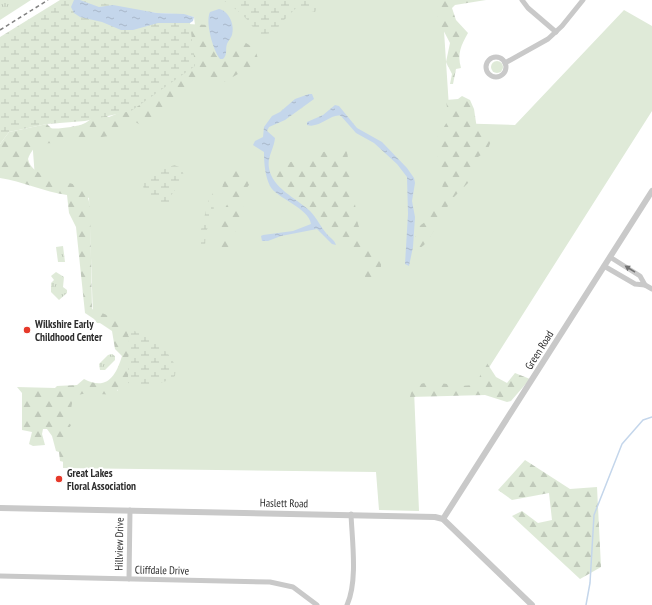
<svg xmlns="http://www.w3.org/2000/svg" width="652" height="605" viewBox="0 0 652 605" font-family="'PT Sans Narrow',sans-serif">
  <defs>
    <pattern id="forest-firs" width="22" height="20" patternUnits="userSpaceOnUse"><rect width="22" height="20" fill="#dfead8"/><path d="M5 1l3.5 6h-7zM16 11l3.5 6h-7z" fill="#c0c9ba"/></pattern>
    <pattern id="wetland-marsh" width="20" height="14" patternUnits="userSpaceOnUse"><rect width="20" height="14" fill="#dfead8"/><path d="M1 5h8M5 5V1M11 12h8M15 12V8" fill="none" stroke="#c0c9ba"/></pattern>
    <pattern id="park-tufts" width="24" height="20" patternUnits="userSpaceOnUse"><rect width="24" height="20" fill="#dfead8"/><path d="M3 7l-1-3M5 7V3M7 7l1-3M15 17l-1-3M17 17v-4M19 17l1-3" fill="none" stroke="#c0c9ba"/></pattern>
    <pattern id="water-ripples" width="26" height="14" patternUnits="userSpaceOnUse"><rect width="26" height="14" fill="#c4d6eb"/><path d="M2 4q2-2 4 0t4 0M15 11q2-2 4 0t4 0" fill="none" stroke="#a9b8ca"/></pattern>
  </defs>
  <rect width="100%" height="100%" fill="#fff"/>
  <g fill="#dfead8">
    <path d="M80,0H442L450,123L515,125L624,10L652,26V111L476,388L414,390L419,511L379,510L376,472L63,468V391H118V381H126L124,324L97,323L93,317L89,198L35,178L32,138L125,119L200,67L194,17C181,13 170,14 157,13C131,11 105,5 80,0Z"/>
    <circle cx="497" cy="67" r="6"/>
  </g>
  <g fill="url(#forest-firs)">
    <path d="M434,0H486L455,5L452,8L456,20L468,33C461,46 457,53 461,68L456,69L453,84H450L452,74L446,62L450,43L439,22Z"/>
    <path d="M188,24L208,25C211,39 210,53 223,62L227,60L229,45L234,37C245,43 256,45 258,60L250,67L219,85L214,83L205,76L175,98L161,119L147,118L142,126L129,118C127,121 126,126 124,129C117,139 88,137 77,138C72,139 67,143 62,143C45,143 34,142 28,159C32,180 71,180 86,189L90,206L92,309L124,322L129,337L128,384L119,386C118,388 118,390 117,392C112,399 84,388 73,398L71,409L65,413L66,421L71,425L65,435V459L64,462L60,461L59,452L56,451L52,436L47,429H43L42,434L45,445L33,446L29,444L32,432L22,430V393L17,387L55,388L57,386L77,385L84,379C107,391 116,376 122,356L115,349L112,331L85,313L76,227L69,213L67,195C44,192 22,181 0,178V144L9,132L47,124C48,125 50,127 51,128C55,130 79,126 83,124C93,120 95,111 109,117L121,112Z"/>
    <path d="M462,96L470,100L474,109L477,129L487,128L493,133C491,139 490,148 485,152C481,156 477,156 475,161L478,167L477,171L470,181L452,199L430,237L424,245L415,252V229L428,220L442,191L443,179L438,166L437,138L447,122L448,115L446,100L458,99Z"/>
    <polygon points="346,145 358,224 362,236 381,262 381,271 368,285 359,259 261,171"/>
    <path d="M236,169L240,175L246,176L249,185L235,203L236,205L241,204C258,223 236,225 230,239L235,246V252L222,257L220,229L222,224L223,211L230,200V196L223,194C220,184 227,174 236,169Z"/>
    <path d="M485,360L496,377L507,383L515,373L530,379L511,401L507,402L485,395L410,397C416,367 461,395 478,382Z"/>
    <polygon points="525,460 570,489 597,487 601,567 580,579 512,516 522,511 538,523 552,520 549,493 512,500 498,490"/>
  </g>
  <g fill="url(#wetland-marsh)">
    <polygon points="60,0 89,0 190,23 195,66 131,111 85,121 47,124 9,132 0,144 0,37"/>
    <path d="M223,0H321L315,12L297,7L282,22L274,33L258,35C249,19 238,10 223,0Z"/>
    <path d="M174,165L182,168L184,177L170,197L168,209C155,207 140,193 143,178Z"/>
    <polygon points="213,193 214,213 206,232 205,246 203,246 199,245 198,241 209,199"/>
    <path d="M126,328C144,333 181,354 175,376C166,385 141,386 128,383L129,337Z"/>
  </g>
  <g fill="url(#park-tufts)">
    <polygon points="0,0 31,0 0,20"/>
    <polygon points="63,246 65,262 58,262 56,247"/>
    <polygon points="56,272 64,277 63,287 67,290 67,293 59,300 51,292 51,283 54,280 51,276"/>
    <polygon points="112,354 115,356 115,360 105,370 100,370 99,364 108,355"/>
  </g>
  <g fill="url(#water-ripples)">
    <polygon points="74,0 80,0 99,7 113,5 157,13 184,14 194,17 193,21 190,23 158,23 133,30 121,30 102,22 80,17 74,13 71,7"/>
    <path d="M219,9C229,11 235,25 232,35C231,38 228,41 227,44C225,49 228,54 223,59H220C213,50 205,22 210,12Z"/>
    <path d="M309,94H312L314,99L285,120L269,127L267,131L275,138C274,149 267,157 269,168C272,188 296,198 310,211C317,218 320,226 326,233C330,238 334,239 336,245L332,244L317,229L281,236L268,241H262L261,236L263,235L293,231L311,224C309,208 276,198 270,186C265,176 264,163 264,152L253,145L255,141L263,137L264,127L272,116L280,112L295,99Z"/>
    <path d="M335,105L339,106L357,128L382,142L407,168L414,178L415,183L412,201L415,217L413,247L409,266L405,264L408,214L407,177L397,164L374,143L356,133L341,116C331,113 320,129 307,125V122L323,115Z"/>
  </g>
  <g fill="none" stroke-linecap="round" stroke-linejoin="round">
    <polyline stroke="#c4d6eb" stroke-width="1.5" points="586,605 590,583 594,515 622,444 643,420 652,417"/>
    <g stroke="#c9c9c9" stroke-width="5">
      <polyline points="522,0 528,8 556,32"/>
      <circle cx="496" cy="67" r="10"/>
      <polyline points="505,63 548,39 562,26 583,0"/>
      <polyline points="610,257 640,276 645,285 652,289"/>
      <polyline points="604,266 635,284 645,285"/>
      <polyline points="0,576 270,582 293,587 317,605"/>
      <polyline points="129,579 130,510"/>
      <path d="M347,605C358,581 352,540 351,514"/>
    </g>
    <g stroke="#c9c9c9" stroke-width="6">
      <polyline points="0,508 435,517 443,519 532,605"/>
      <polyline points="443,519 652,191"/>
    </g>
    <polyline stroke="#818181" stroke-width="1.5" stroke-dasharray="4 3" stroke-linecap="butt" points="0,30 48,0"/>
  </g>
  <defs><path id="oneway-solid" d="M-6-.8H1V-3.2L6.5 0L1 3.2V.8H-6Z"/></defs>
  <use fill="#737373" href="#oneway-solid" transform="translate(630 269) rotate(-148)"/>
  <g fill="#e6392a" stroke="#fff" stroke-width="1.5">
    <circle cx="27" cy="330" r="4"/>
    <circle cx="59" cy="479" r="4"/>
  </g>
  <g text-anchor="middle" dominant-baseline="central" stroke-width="4" stroke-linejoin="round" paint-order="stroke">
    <g font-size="11" font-weight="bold" fill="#2c2c2c" stroke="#fff" text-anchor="start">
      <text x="35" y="324">Wilkshire Early<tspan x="35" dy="13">Childhood Center</tspan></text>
      <text x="67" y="473">Great Lakes<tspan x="67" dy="13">Floral Association</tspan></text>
    </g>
    <g font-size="11" fill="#2c2c2c" stroke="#fff">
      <text transform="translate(539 350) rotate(-58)">Green Road</text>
      <text transform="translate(284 503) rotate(1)">Haslett Road</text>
      <text transform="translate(119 544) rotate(-89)">Hillview Drive</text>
      <text transform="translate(162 570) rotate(1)">Cliffdale Drive</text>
    </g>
  </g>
</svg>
